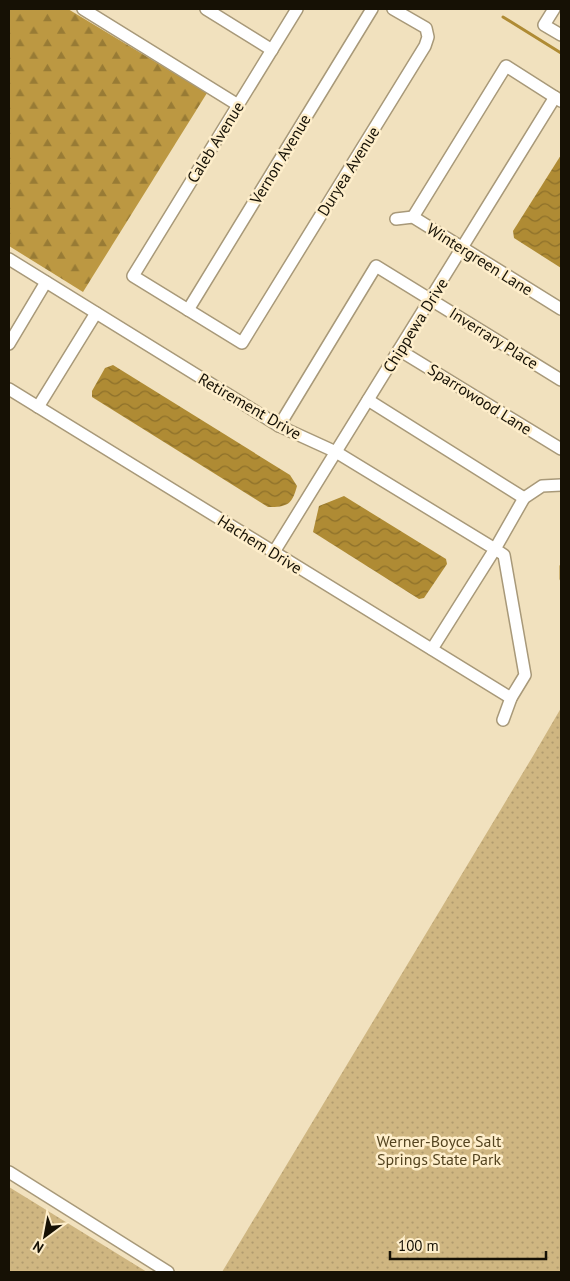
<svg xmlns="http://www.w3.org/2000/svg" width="570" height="1281" viewBox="0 0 570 1281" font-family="'PT Sans',sans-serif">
  <defs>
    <pattern id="forest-firs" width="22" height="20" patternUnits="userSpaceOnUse" patternTransform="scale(1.25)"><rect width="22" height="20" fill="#bc9842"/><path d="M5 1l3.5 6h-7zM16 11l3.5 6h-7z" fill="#987b35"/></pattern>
    <pattern id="park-dots" width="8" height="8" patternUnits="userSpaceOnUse" patternTransform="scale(1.25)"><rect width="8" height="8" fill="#cfb681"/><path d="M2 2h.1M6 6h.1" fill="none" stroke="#b19b6e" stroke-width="1.8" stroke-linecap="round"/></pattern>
    <pattern id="water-waves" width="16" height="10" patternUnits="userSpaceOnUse" patternTransform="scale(1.25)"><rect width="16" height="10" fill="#af8b34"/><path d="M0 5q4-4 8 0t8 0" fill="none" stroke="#8d702a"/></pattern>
  </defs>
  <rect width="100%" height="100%" fill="#f1e1be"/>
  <polygon fill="url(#forest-firs)" points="9,9 68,9 207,93 83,292 9,246"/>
  <g fill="url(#park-dots)">
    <polygon points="561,708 561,1272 222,1272 533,756"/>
    <polygon points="9,1187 147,1272 9,1272"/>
  </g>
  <g fill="url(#water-waves)">
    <polygon points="561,155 561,268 514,238 513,231"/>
    <path d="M113,365L290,475L297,486C292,505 287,507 268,507L92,397V391L105,368Z"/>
    <polygon points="344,496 446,559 447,564 424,598 419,599 313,532 319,506"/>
  </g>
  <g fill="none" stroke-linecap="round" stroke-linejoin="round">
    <g stroke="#af8b34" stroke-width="3">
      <polyline points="503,17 561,53"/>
      <polyline points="561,566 561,579"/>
    </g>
    <g stroke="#a89979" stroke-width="14">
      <g id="street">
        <polyline points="83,9 238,105"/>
        <polyline points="206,9 272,50"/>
        <polyline points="297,9 133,276 242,343 425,46 428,37 426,28 393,9"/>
        <polyline points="554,9 544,25 561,35"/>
        <polyline points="413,217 506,66 561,101"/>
        <polyline points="396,219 413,217 561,309"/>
        <polyline points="9,259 279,426 336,452 495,549 432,649"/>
        <polyline points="188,310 372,9"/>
        <polyline points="9,344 46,282"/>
        <polyline points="399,350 561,449"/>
        <polyline points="9,389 511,698"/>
        <polyline points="368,400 524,498"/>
        <polyline points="38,407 96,313"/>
        <polyline points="279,426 376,266 561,380"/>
        <polyline points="274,552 555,97"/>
        <polyline points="503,720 511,698 525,675 504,555 495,549 524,498 542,486 561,485"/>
        <polyline points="9,1172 168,1272"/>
      </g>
    </g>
    <use href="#street" stroke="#fff" stroke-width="11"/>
  </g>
  <g text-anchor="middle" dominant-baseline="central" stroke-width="5" stroke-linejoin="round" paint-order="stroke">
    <g font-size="16" fill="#161105" stroke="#feeecb">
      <text transform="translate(215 142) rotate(-58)">Caleb Avenue</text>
      <text transform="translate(280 159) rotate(-59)">Vernon Avenue</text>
      <text transform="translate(348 171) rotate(-58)">Duryea Avenue</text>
      <text transform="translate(480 259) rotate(32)">Wintergreen Lane</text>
      <text transform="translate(415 325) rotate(-58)">Chippewa Drive</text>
      <text transform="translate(494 338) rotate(32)">Inverrary Place</text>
      <text transform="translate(480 399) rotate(32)">Sparrowood Lane</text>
      <text transform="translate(250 406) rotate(30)">Retirement Drive</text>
      <text transform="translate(260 544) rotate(32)">Hachem Drive</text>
    </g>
    <g font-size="16" fill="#544420" stroke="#feeecb">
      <text x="439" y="1141">Werner-Boyce Salt<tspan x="439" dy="18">Springs State Park</tspan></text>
    </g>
  </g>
  <rect width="570" height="1281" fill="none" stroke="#161105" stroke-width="20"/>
  <g transform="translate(45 1236) rotate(212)" stroke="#feeecb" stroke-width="4" paint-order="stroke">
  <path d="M0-4L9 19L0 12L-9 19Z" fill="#161105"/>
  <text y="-8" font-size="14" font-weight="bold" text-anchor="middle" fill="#161105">N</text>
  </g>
  <path d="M390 1251v8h156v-8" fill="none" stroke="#161105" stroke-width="2.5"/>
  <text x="398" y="1251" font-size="15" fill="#161105" stroke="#feeecb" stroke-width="4" paint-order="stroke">100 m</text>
</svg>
